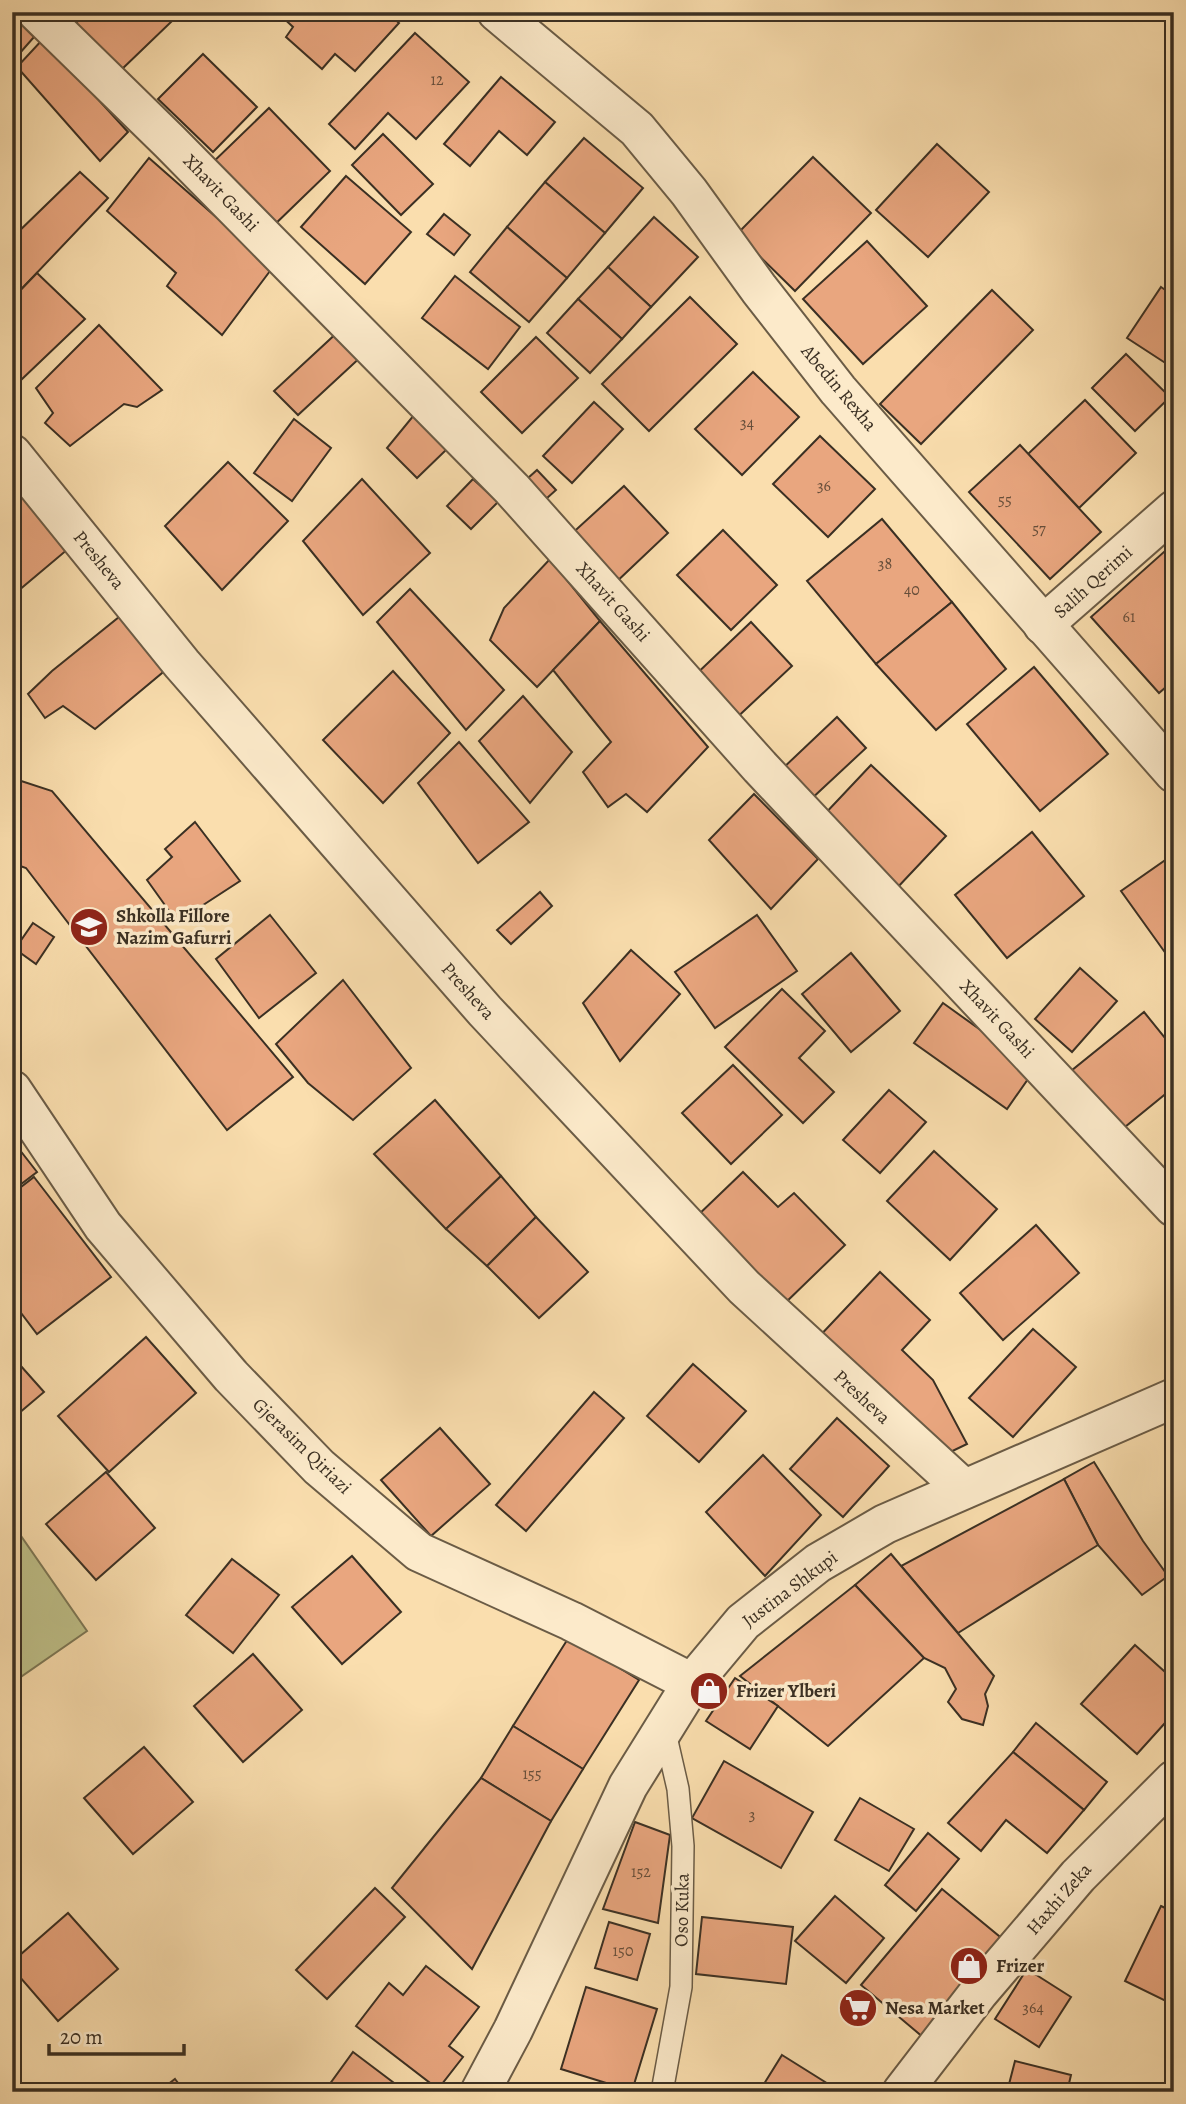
<svg xmlns="http://www.w3.org/2000/svg" width="1186" height="2104" viewBox="0 0 1186 2104" font-family="Alegreya,serif">
  <rect width="100%" height="100%" fill="#fadeae"/>
  <filter id="stains"><feTurbulence type="fractalNoise" baseFrequency=".00286" numOctaves="4"/><feColorMatrix values="0 0 0 0 .2 0 0 0 0 .09 0 0 0 0 .02 0 0 0 .5 -.17"/></filter>
  <radialGradient id="worn" r=".72"><stop offset=".6" stop-color="#630" stop-opacity="0"/><stop offset="1" stop-color="#630" stop-opacity=".3"/></radialGradient>
  <polygon fill="#bfc18a" stroke="#7d7856" stroke-width="2" points="12,1523 87,1631 12,1683"/>
  <g fill="#e9a67f" stroke="#3b3023" stroke-width="2">
    <polygon points="87,12 161,12 171,22 120,71 75,24"/>
    <polygon points="277,12 387,12 399,23 355,71 335,54 322,69 286,37 293,27"/>
    <polygon points="12,15 34,37 12,62"/>
    <polygon points="415,33 469,82 416,139 388,113 355,149 329,124"/>
    <polygon points="43,39 128,132 100,161 17,67"/>
    <polygon points="203,54 257,107 213,152 158,99"/>
    <polygon points="501,77 555,122 527,155 499,131 470,166 444,144"/>
    <polygon points="269,108 330,171 269,230 208,167"/>
    <polygon points="383,134 433,184 401,215 352,165"/>
    <polygon points="584,138 643,188 605,233 545,182"/>
    <polygon points="937,144 989,192 928,257 876,210"/>
    <polygon points="813,157 871,213 795,291 737,234"/>
    <polygon points="149,158 273,267 222,335 167,286 176,273 107,211"/>
    <polygon points="80,172 108,198 12,299 12,238"/>
    <polygon points="346,176 411,232 365,284 301,227"/>
    <polygon points="545,182 605,233 567,278 507,227"/>
    <polygon points="444,214 470,235 454,255 427,234"/>
    <polygon points="654,217 698,257 651,307 608,267"/>
    <polygon points="507,227 567,278 529,322 470,272"/>
    <polygon points="867,241 927,306 863,364 803,299"/>
    <polygon points="608,267 651,307 622,339 578,299"/>
    <polygon points="37,273 85,319 21,380 12,370 12,299"/>
    <polygon points="455,276 520,327 488,369 422,318"/>
    <polygon points="1161,287 1174,296 1174,361 1170,366 1127,338"/>
    <polygon points="992,290 1033,330 921,444 880,404"/>
    <polygon points="690,297 737,344 649,431 602,384"/>
    <polygon points="578,299 622,339 590,373 547,333"/>
    <polygon points="99,325 162,390 137,407 124,404 70,446 45,423 53,413 36,388"/>
    <polygon points="340,330 364,354 298,415 274,391"/>
    <polygon points="536,337 578,378 522,433 481,392"/>
    <polygon points="1126,354 1170,397 1135,431 1092,388"/>
    <polygon points="753,372 799,417 742,475 695,429"/>
    <polygon points="1085,400 1136,453 1079,508 1028,454"/>
    <polygon points="594,402 623,429 572,483 543,456"/>
    <polygon points="414,415 447,449 417,478 387,448"/>
    <polygon points="294,419 331,448 292,501 254,473"/>
    <polygon points="820,436 875,489 828,537 773,484"/>
    <polygon points="1020,445 1101,532 1050,579 969,492"/>
    <polygon points="228,462 288,521 222,590 165,526"/>
    <polygon points="537,470 556,490 537,507 518,487"/>
    <polygon points="362,479 430,553 363,615 303,541"/>
    <polygon points="473,479 498,502 471,529 447,506"/>
    <polygon points="12,486 68,549 12,596"/>
    <polygon points="624,486 668,533 612,586 567,538"/>
    <polygon points="882,519 952,602 876,664 807,581"/>
    <polygon points="723,530 777,585 731,630 677,575"/>
    <polygon points="1165,551 1174,560 1174,680 1159,693 1091,617"/>
    <polygon points="550,559 600,621 537,687 490,640 504,608"/>
    <polygon points="410,589 504,690 466,730 377,622"/>
    <polygon points="952,602 1006,669 936,730 876,664"/>
    <polygon points="124,613 168,668 95,729 63,706 45,718 28,694 52,671"/>
    <polygon points="600,621 708,747 647,812 626,794 608,807 583,772 611,742 553,670"/>
    <polygon points="751,622 792,666 731,723 690,680"/>
    <polygon points="1034,667 1108,754 1040,811 967,724"/>
    <polygon points="393,671 450,733 383,803 323,740"/>
    <polygon points="523,696 572,752 530,803 479,741"/>
    <polygon points="837,717 866,748 809,801 780,771"/>
    <polygon points="459,742 529,822 478,863 418,783"/>
    <polygon points="871,765 946,836 896,889 821,818"/>
    <polygon points="12,778 52,791 293,1077 227,1130 26,868 12,863"/>
    <polygon points="754,794 818,859 771,909 709,840"/>
    <polygon points="195,822 240,881 177,922 147,880 172,857 165,849"/>
    <polygon points="1032,832 1084,896 1007,958 955,895"/>
    <polygon points="1174,854 1174,965 1121,891"/>
    <polygon points="540,892 552,906 511,944 497,930"/>
    <polygon points="270,915 316,973 259,1018 216,959"/>
    <polygon points="757,915 797,971 715,1028 675,972"/>
    <polygon points="33,923 54,937 36,964 15,949"/>
    <polygon points="631,950 680,994 620,1061 583,1003"/>
    <polygon points="851,953 900,1011 851,1052 802,994"/>
    <polygon points="1080,968 1117,1001 1072,1052 1035,1019"/>
    <polygon points="343,980 411,1068 353,1120 308,1083 276,1044"/>
    <polygon points="782,989 825,1031 799,1058 834,1092 803,1123 725,1047"/>
    <polygon points="943,1003 1035,1069 1007,1109 914,1043"/>
    <polygon points="1144,1012 1174,1049 1174,1087 1120,1131 1071,1071"/>
    <polygon points="733,1065 782,1115 731,1164 682,1113"/>
    <polygon points="889,1090 926,1122 880,1173 843,1140"/>
    <polygon points="435,1100 501,1176 446,1229 374,1154"/>
    <polygon points="12,1140 37,1172 12,1191"/>
    <polygon points="934,1151 997,1209 950,1260 887,1201"/>
    <polygon points="743,1172 778,1207 794,1193 845,1245 781,1307 695,1218"/>
    <polygon points="501,1176 536,1217 487,1266 446,1229"/>
    <polygon points="34,1177 111,1277 37,1334 12,1301 12,1194"/>
    <polygon points="536,1217 588,1272 539,1318 487,1266"/>
    <polygon points="1036,1225 1079,1273 1003,1340 960,1293"/>
    <polygon points="880,1272 930,1320 902,1350 933,1380 967,1444 940,1457 815,1341"/>
    <polygon points="1033,1329 1076,1367 1013,1437 969,1398"/>
    <polygon points="146,1337 196,1393 109,1472 58,1416"/>
    <polygon points="12,1356 44,1392 12,1419"/>
    <polygon points="693,1364 746,1411 699,1462 647,1416"/>
    <polygon points="594,1392 624,1418 526,1531 496,1505"/>
    <polygon points="837,1418 889,1466 843,1517 790,1469"/>
    <polygon points="440,1428 490,1484 431,1536 381,1480"/>
    <polygon points="763,1455 821,1515 765,1576 706,1512"/>
    <polygon points="1094,1462 1143,1541 1168,1576 1142,1595 1098,1545 1064,1479"/>
    <polygon points="106,1472 155,1528 96,1580 46,1524"/>
    <polygon points="1064,1479 1098,1545 958,1633 901,1566"/>
    <polygon points="891,1554 994,1676 985,1694 988,1706 983,1725 962,1719 948,1702 956,1689 945,1668 924,1658 855,1585"/>
    <polygon points="352,1556 401,1612 342,1664 292,1607"/>
    <polygon points="232,1559 279,1595 233,1653 186,1615"/>
    <polygon points="855,1585 924,1658 828,1746 740,1676"/>
    <polygon points="569,1637 639,1680 583,1769 513,1726"/>
    <polygon points="1135,1645 1174,1680 1174,1713 1137,1754 1081,1704"/>
    <polygon points="253,1654 302,1710 243,1762 194,1706"/>
    <polygon points="735,1678 778,1706 750,1749 706,1721"/>
    <polygon points="1036,1723 1107,1782 1084,1810 1013,1752"/>
    <polygon points="513,1726 583,1769 551,1821 481,1778"/>
    <polygon points="144,1747 193,1802 133,1854 84,1798"/>
    <polygon points="1013,1752 1084,1810 1047,1853 1006,1820 981,1851 948,1823"/>
    <polygon points="724,1761 813,1812 781,1868 692,1818"/>
    <polygon points="481,1778 551,1821 472,1969 392,1888"/>
    <polygon points="860,1798 914,1829 889,1871 835,1840"/>
    <polygon points="635,1822 670,1835 658,1923 603,1909"/>
    <polygon points="928,1833 959,1859 916,1911 885,1885"/>
    <polygon points="375,1888 405,1917 327,1999 296,1970"/>
    <polygon points="942,1889 1005,1941 924,2038 861,1985"/>
    <polygon points="835,1896 884,1938 846,1983 795,1941"/>
    <polygon points="1161,1906 1174,1912 1174,2005 1125,1981"/>
    <polygon points="68,1913 118,1969 58,2021 12,1968 12,1962"/>
    <polygon points="702,1917 793,1927 786,1984 696,1974"/>
    <polygon points="609,1922 650,1934 637,1980 595,1968"/>
    <polygon points="426,1966 479,2007 449,2046 463,2057 438,2089 356,2026 389,1983 403,1995"/>
    <polygon points="1027,1969 1071,1997 1039,2047 995,2019"/>
    <polygon points="586,1987 657,2009 632,2091 561,2069"/>
    <polygon points="353,2052 406,2092 324,2092"/>
    <polygon points="782,2055 841,2092 759,2092"/>
    <polygon points="1015,2061 1071,2075 1067,2092 1007,2092"/>
    <polygon points="175,2079 185,2092 158,2092"/>
  </g>
  <g fill="none" stroke-linecap="round" stroke-linejoin="round">
    <g stroke="#6b5c46" stroke-width="24">
      <polyline id="service" points="662,2092 681,1987 683,1846 678,1789 664,1728"/>
    </g>
    <g stroke="#6b5c46" stroke-width="42">
      <g id="minor">
        <polyline points="37,12 170,142 512,489 760,767 1174,1207"/>
        <polyline points="12,454 182,664 485,1011 744,1287 964,1489"/>
        <polyline points="1043,625 1174,510"/>
        <polyline points="12,1090 103,1226 231,1376 319,1467 419,1552 571,1621 692,1683"/>
      </g>
    </g>
    <g stroke="#6b5c46" stroke-width="42">
      <g id="tertiary">
        <polyline points="497,12 637,129 689,192 759,289 838,390 1174,773"/>
        <polyline points="480,2092 513,2030 628,1786 692,1683 743,1622 818,1563 885,1524 1174,1398"/>
        <polyline points="902,2092 979,1992 1078,1876 1174,1780"/>
      </g>
    </g>
    <use href="#service" stroke="#fceaca" stroke-width="21"/>
    <use href="#minor" stroke="#fceaca" stroke-width="38"/>
    <use href="#tertiary" stroke="#fceaca" stroke-width="38"/>
  </g>
  <defs>
    <g id="school-disc" transform="scale(2.0125)"><circle r="9.5" fill="#8f2418" stroke="#fceaca"/><path d="M0-5L7-2L0 1L-7-2ZM-4 1L0 2.5L4 1V4Q0 6-4 4Z" fill="#fff"/></g>
    <g id="shop-disc" transform="scale(2.0125)"><circle r="9.5" fill="#8f2418" stroke="#fceaca"/><path d="M-5-2.5h2.3a2.7 3.5 0 0 1 5.4 0H5L5.5 6h-11ZM-1.5-2.5h3a1.5 2.3 0 0 0-3 0Z" fill="#fff"/></g>
    <g id="supermarket-disc" transform="scale(2.0125)"><circle r="9.5" fill="#8f2418" stroke="#fceaca"/><path d="M-6-5.5h2.5l.6 2H6L4.5 2H-2.5L-4.4-4H-6ZM-1.5 3.2a1.3 1.3 0 1 0 .1 0ZM3 3.2a1.3 1.3 0 1 0 .1 0Z" fill="#fff"/></g>
  </defs>
  <g fill-rule="evenodd">
    <use href="#school-disc" x="89" y="927"/>
    <use href="#shop-disc" x="709" y="1691"/>
    <use href="#shop-disc" x="969" y="1966"/>
    <use href="#supermarket-disc" x="858" y="2008"/>
  </g>
  <g text-anchor="middle" dominant-baseline="central" stroke-width="7" stroke-linejoin="round" paint-order="stroke">
    <g font-size="16" fill="#664e3a">
      <text x="437" y="80">12</text>
      <text x="747" y="423">34</text>
      <text x="824" y="486">36</text>
      <text x="1005" y="500">55</text>
      <text x="1039" y="529">57</text>
      <text x="885" y="564">38</text>
      <text x="912" y="590">40</text>
      <text x="1129" y="617">61</text>
      <text x="532" y="1774">155</text>
      <text x="752" y="1815">3</text>
      <text x="641" y="1872">152</text>
      <text x="623" y="1951">150</text>
      <text x="1033" y="2008">364</text>
    </g>
    <g font-size="19" fill="#3b3023" stroke="#fceaca">
      <text transform="translate(221 193) rotate(46)">Xhavit Gashi</text>
      <text transform="translate(839 388) rotate(50)">Abedin Rexha</text>
      <text transform="translate(99 560) rotate(51)">Presheva</text>
      <text transform="translate(1093 582) rotate(-42)">Salih Qerimi</text>
      <text transform="translate(613 602) rotate(48)">Xhavit Gashi</text>
      <text transform="translate(468 991) rotate(48)">Presheva</text>
      <text transform="translate(997 1019) rotate(47)">Xhavit Gashi</text>
      <text transform="translate(862 1397) rotate(43)">Presheva</text>
      <text transform="translate(302 1446) rotate(44)">Gjerasim Qiriazi</text>
      <text transform="translate(790 1589) rotate(-37)">Justina Shkupi</text>
      <text transform="translate(1059 1899) rotate(-49)">Haxhi Zeka</text>
      <text transform="translate(682 1910) rotate(-89)">Oso Kuka</text>
    </g>
    <g font-size="19" font-weight="bold" fill="#3b3023" stroke="#fceaca" text-anchor="start">
      <text x="116" y="916">Shkolla Fillore<tspan x="116" dy="22">Nazim Gafurri</tspan></text>
      <text x="736" y="1691">Frizer Ylberi</text>
      <text x="996" y="1966">Frizer</text>
      <text x="885" y="2008">Nesa Market</text>
    </g>
  </g>
  <rect width="1186" height="2104" fill="none" stroke="#fadeae" stroke-width="42"/>
  <rect x="14" y="14" width="1158" height="2076" fill="none" stroke="#3b3023" stroke-width="3.5"/>
  <rect x="21" y="21" width="1144" height="2062" fill="none" stroke="#3b3023" stroke-width="2"/>
  <path d="M49 2044v10h135v-10" fill="none" stroke="#3b3023" stroke-width="3.5"/>
  <text x="60" y="2044" font-size="21" fill="#3b3023" stroke="#fceaca" stroke-width="5" paint-order="stroke">20 m</text>
  <rect width="100%" height="100%" filter="url(#stains)"/>
  <rect width="100%" height="100%" fill="url(#worn)"/>
</svg>
